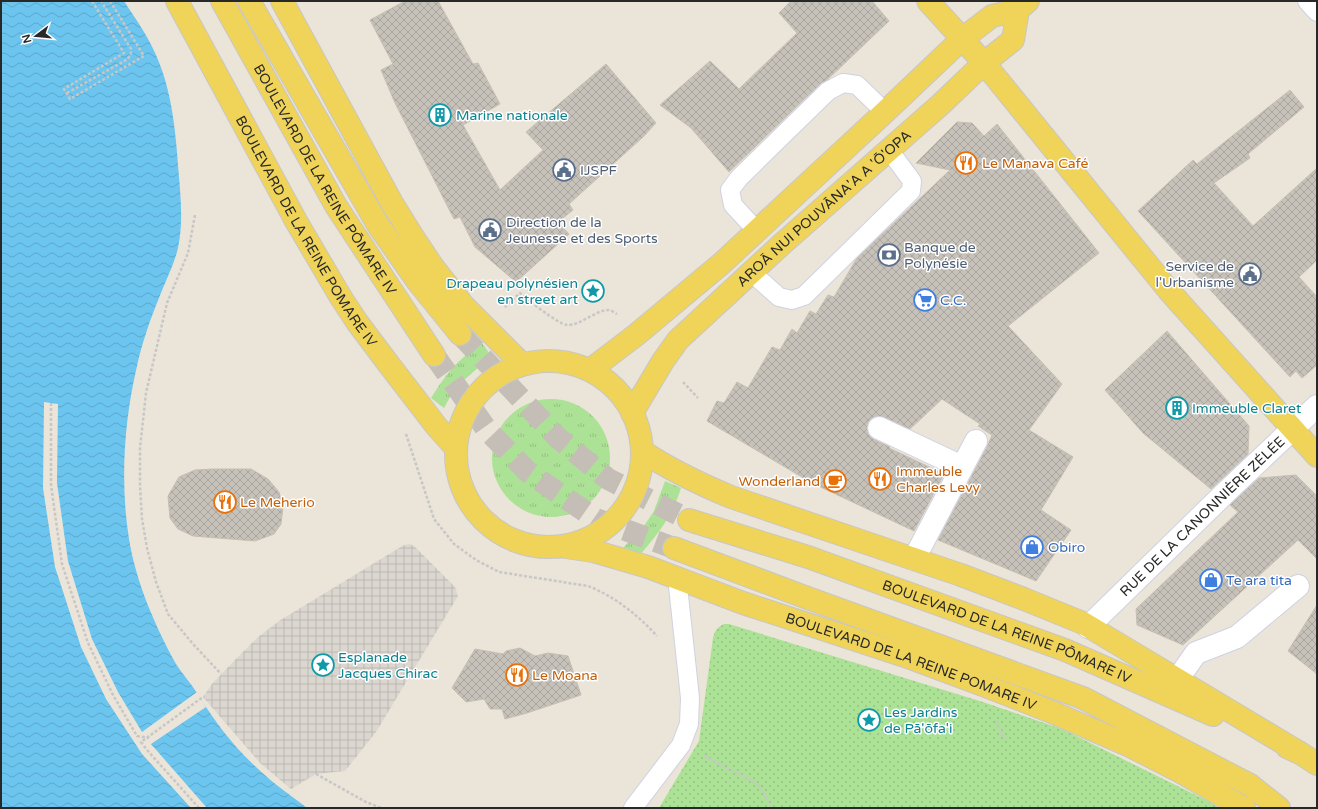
<svg xmlns="http://www.w3.org/2000/svg" width="1318" height="809" viewBox="0 0 1318 809" font-family="'Varela Round',sans-serif">
  <defs>
    <pattern id="grass-tufts" width="24" height="20" patternUnits="userSpaceOnUse"><rect width="24" height="20" fill="#ace295"/><path d="M3 7l-1-3M5 7V3M7 7l1-3M15 17l-1-3M17 17v-4M19 17l1-3" fill="none" stroke="#94c280"/></pattern>
    <pattern id="park-dots" width="8" height="8" patternUnits="userSpaceOnUse"><rect width="8" height="8" fill="#ace295"/><path d="M2 2h.1M6 6h.1" fill="none" stroke="#94c280" stroke-width="1.8" stroke-linecap="round"/></pattern>
    <pattern id="plaza-grid" width="8" height="8" patternUnits="userSpaceOnUse"><rect width="8" height="8" fill="#dbd7d0"/><path d="M0 4h8M4 0v8" fill="none" stroke="#bcb9b3"/></pattern>
    <pattern id="water-waves" width="16" height="10" patternUnits="userSpaceOnUse"><rect width="16" height="10" fill="#6bc5ee"/><path d="M0 5q4-4 8 0t8 0" fill="none" stroke="#5da9cc"/></pattern>
    <pattern id="building-cross-hatch" width="8" height="8" patternUnits="userSpaceOnUse"><rect width="8" height="8" fill="#c6c1b9"/><path d="M0 0l8 8M0 8l8-8" fill="none" stroke="#aaa69f"/></pattern>
  </defs>
  <rect width="100%" height="100%" fill="#ebe4d9"/>
  <g fill="url(#grass-tufts)">
    <path d="M482,343L492,357L480,366L455,388L444,408L431,398C447,373 457,360 482,343Z"/>
    <circle cx="551" cy="458" r="59"/>
    <path d="M665,481L681,488C672,517 658,534 639,556L622,549L644,526L654,511Z"/>
  </g>
  <path fill="url(#park-dots)" d="M724,624H729L983,702L1062,729L1208,801L1219,808H659L699,741L713,638C715,631 717,627 724,624Z"/>
  <polygon fill="url(#plaza-grid)" points="410,544 415,547 455,587 458,596 376,732 345,771 316,774 291,789 260,763 203,697 212,684 238,657 257,638 279,621 404,545"/>
  <path fill="url(#water-waves)" d="M1,1H124C135,18 148,36 156,55C173,93 176,136 179,177C181,201 183,225 178,248C174,265 165,282 159,298C150,320 142,343 137,366C124,421 120,483 129,539C136,582 155,626 176,664C182,674 191,683 197,693C213,719 232,745 255,766C271,782 289,794 307,808H1Z"/>
  <polygon fill="#ebe4d9" points="44,402 58,404 57,483 68,561 92,639 118,692 142,732 197,692 206,707 151,744 207,808 191,808 142,754 106,699 81,647 55,567 43,488"/>
  <g fill="url(#building-cross-hatch)" stroke="#c6c0b3">
    <polygon points="405,1 438,1 473,64 478,63 500,104 463,125 500,190 543,150 526,132 606,64 656,123 643,137 569,204 573,210 558,222 569,234 516,282 475,247 460,217 454,219 395,103 381,70 393,64 370,20"/>
    <polygon points="791,1 872,1 889,21 827,80 821,83 729,172 691,128 660,105 710,61 739,89 797,33 779,13"/>
    <polygon points="1290,90 1304,107 1248,154 1250,158 1214,183 1253,226 1317,168 1317,260 1299,277 1317,297 1317,365 1302,378 1296,371 1290,377 1138,211 1193,160 1197,164"/>
    <polygon points="957,122 972,123 984,136 997,124 1099,253 1008,326 1062,384 1029,430 1073,457 1041,510 1071,530 1036,581 938,540 987,447 992,435 978,426 980,424 942,399 910,429 884,417 878,416 872,418 868,423 867,429 869,435 873,439 890,447 889,448 944,474 914,531 812,483 707,421 717,401 724,403 737,382 748,388 772,347 780,350 792,329 797,333 810,311 816,314 828,295 834,297 857,258 950,170 916,163"/>
    <polygon points="1167,331 1249,426 1248,454 1211,489 1143,433 1105,390"/>
    <polygon points="212,469 251,469 268,479 279,492 283,507 281,524 274,534 255,541 193,536 178,529 170,518 168,496 179,477 195,470"/>
    <polygon points="1296,475 1317,496 1317,559 1298,540 1183,645 1137,625 1136,609 1238,512 1230,505 1259,478"/>
    <polygon points="1317,605 1317,674 1288,651"/>
    <polygon points="520,648 535,656 548,653 568,656 581,695 527,713 505,719 502,709 490,709 484,699 466,702 452,688 475,649 503,654 506,651"/>
  </g>
  <g fill="none" stroke-linecap="round" stroke-linejoin="round">
    <g stroke="#c4beb6" stroke-width="22" stroke-dasharray="22 11" stroke-linecap="butt">
      <polyline points="460,334 558,438 608,479 689,520"/>
      <polyline points="434,355 487,430 528,472 596,519 674,548"/>
    </g>
    <g stroke="#cfd2e1" stroke-width="20">
      <g id="service">
        <polyline points="1307,1 1317,12"/>
        <polyline points="757,231 733,205 730,190 739,178 828,91 843,83 857,85 885,112"/>
        <polyline points="751,272 779,297 792,300 804,296 911,191 912,181 889,150"/>
        <polyline points="633,808 681,745 689,724 690,698 677,577"/>
      </g>
    </g>
    <g stroke="#cfd2e1" stroke-width="24">
      <g id="minor">
        <polyline points="879,428 962,467"/>
        <polyline points="914,559 976,441"/>
        <path id="s1" d="M1088,627L1225,493L1317,406"/>
        <polyline points="1177,680 1196,653 1237,637 1298,586"/>
      </g>
    </g>
    <g stroke="#c7c7c7" stroke-width="24">
      <g id="primary">
        <path id="s2" d="M177,1L296,221L340,296L357,322L387,362L437,427L456,448"/>
        <path id="s3" d="M222,1L336,206L434,355"/>
        <polyline points="249,1 378,225 418,282 460,334"/>
        <polyline points="282,1 392,203 413,237 433,267 463,305 522,364"/>
        <polyline points="928,1 984,63 1170,292 1317,456"/>
        <circle cx="549" cy="454" r="93"/>
        <polyline points="590,370 636,335 721,264 885,112 962,39 992,16 1018,10 1028,1"/>
        <path id="s4" d="M632,413L663,361L678,340L782,244L940,105L984,63L1013,40L1018,10"/>
        <path d="M642,451C670,470 700,484 731,497L961,575L1024,599L1083,623L1300,753"/>
        <path id="s5" d="M689,520L808,557L1065,650L1213,715"/>
        <path id="s6" d="M566,547L593,551L648,567L743,603L905,656L983,685L1052,712L1130,746L1181,772L1244,808"/>
        <polyline points="674,548 805,597 1083,698 1250,785 1279,808"/>
        <polyline points="1287,747 1300,753 1317,764"/>
      </g>
    </g>
    <g stroke="#c7c7c7" stroke-width="2.5" stroke-dasharray="3 2" stroke-linecap="butt">
      <polyline points="92,1 124,53 64,89 70,99 144,56 110,1"/>
      <polyline points="67,93 128,59 131,53 131,49 101,1"/>
      <polyline points="195,215 188,253 167,303 146,393 140,448 140,486 142,519 147,548 156,582 168,614 193,644 221,674"/>
      <path d="M505,307L520,293C528,300 558,324 567,325C580,326 595,310 609,310C611,310 615,313 617,314"/>
      <polyline points="683,382 698,398"/>
      <polyline points="51,403 51,485 62,564 88,643 113,695 137,736 149,738"/>
      <path d="M406,434L434,519L454,544L476,560L499,572L588,586C614,596 638,615 657,636"/>
      <polyline points="996,721 1005,740"/>
      <polyline points="704,756 754,782 763,791 771,808"/>
      <polyline points="316,774 366,802 381,808"/>
      <polyline points="199,808 147,750 141,742 203,697"/>
    </g>
    <use href="#service" stroke="#fff" stroke-width="18"/>
    <use href="#minor" stroke="#fff" stroke-width="22"/>
    <use href="#primary" stroke="#f0d459" stroke-width="22"/>
  </g>
  <defs>
    <g id="building-ring" transform="scale(1.15)"><circle r="9.5" fill="#fff" stroke="#0f9aa8" stroke-width="1.5"/><path d="M-4-6H4V6H1V3H-1V6H-4ZM-2.5-4.3h1.7v1.8h-1.7ZM.8-4.3h1.7v1.8H.8ZM-2.5-1h1.7V.8h-1.7ZM.8-1h1.7V.8H.8Z" fill="#0f9aa8"/></g>
    <g id="restaurant-ring" transform="scale(1.15)"><circle r="9.5" fill="#fff" stroke="#e8710a" stroke-width="1.5"/><path d="M-5-6h1v4h1v-4h1v4h1v-4h1v5L-1.5 .5V6h-2V.5L-5-1ZM5-6V6H3V1.5H1.5Q1.5-4 5-6Z" fill="#e8710a"/></g>
    <g id="civic-ring" transform="scale(1.15)"><circle r="9.5" fill="#fff" stroke="#5c6f8a" stroke-width="1.5"/><path d="M-.6-6.5H3V-4.5H.6V-3L4-1V1h2V6H-6V1h2V-1L-.6-3ZM-1.2 2.5V6h2.4V2.5Z" fill="#5c6f8a"/></g>
    <g id="bank-ring" transform="scale(1.15)"><circle r="9.5" fill="#fff" stroke="#5c6f8a" stroke-width="1.5"/><path d="M-6-4H6V4H-6ZM0-2.3a2.3 2.3 0 1 0 0 4.6a2.3 2.3 0 1 0 0-4.6Z" fill="#5c6f8a"/></g>
    <g id="sight-ring" transform="scale(1.15)"><circle r="9.5" fill="#fff" stroke="#0f9aa8" stroke-width="1.5"/><path d="M0-6L1.8-2.2L6-1.7L2.9 1.2L3.7 5.4L0 3.3L-3.7 5.4L-2.9 1.2L-6-1.7L-1.8-2.2Z" fill="#0f9aa8"/></g>
    <g id="supermarket-ring" transform="scale(1.15)"><circle r="9.5" fill="#fff" stroke="#3f7fe0" stroke-width="1.5"/><path d="M-6-5.5h2.5l.6 2H6L4.5 2H-2.5L-4.4-4H-6ZM-1.5 3.2a1.3 1.3 0 1 0 .1 0ZM3 3.2a1.3 1.3 0 1 0 .1 0Z" fill="#3f7fe0"/></g>
    <g id="cafe-ring" transform="scale(1.15)"><circle r="9.5" fill="#fff" stroke="#e8710a" stroke-width="1.5"/><path d="M-5.5-4.5H6V0H3Q3 3.5 0 3.5H-2.5Q-5.5 3.5-5.5 0ZM3-3.2v2h1.7v-2ZM-6 4.5H4V6H-6Z" fill="#e8710a"/></g>
    <g id="shop-ring" transform="scale(1.15)"><circle r="9.5" fill="#fff" stroke="#3f7fe0" stroke-width="1.5"/><path d="M-5-2.5h2.3a2.7 3.5 0 0 1 5.4 0H5L5.5 6h-11ZM-1.5-2.5h3a1.5 2.3 0 0 0-3 0Z" fill="#3f7fe0"/></g>
  </defs>
  <g fill-rule="evenodd">
    <use href="#building-ring" x="440" y="115"/>
    <use href="#restaurant-ring" x="966" y="163"/>
    <use href="#civic-ring" x="564" y="170"/>
    <use href="#civic-ring" x="490" y="230"/>
    <use href="#bank-ring" x="889" y="255"/>
    <use href="#civic-ring" x="1250" y="274"/>
    <use href="#sight-ring" x="593" y="291"/>
    <use href="#supermarket-ring" x="925" y="300"/>
    <use href="#building-ring" x="1177" y="408"/>
    <use href="#restaurant-ring" x="880" y="479"/>
    <use href="#cafe-ring" x="835" y="481"/>
    <use href="#restaurant-ring" x="225" y="502"/>
    <use href="#shop-ring" x="1032" y="547"/>
    <use href="#shop-ring" x="1211" y="580"/>
    <use href="#sight-ring" x="323" y="665"/>
    <use href="#restaurant-ring" x="517" y="675"/>
    <use href="#sight-ring" x="869" y="720"/>
  </g>
  <g text-anchor="middle" dominant-baseline="central" stroke-width="3" stroke-linejoin="round" paint-order="stroke">
    <g font-size="14" fill="#0d838f" stroke="#fff" text-anchor="start">
      <text x="456" y="115">Marine nationale</text>
      <text x="578" y="283" text-anchor="end">Drapeau polynésien<tspan x="578" dy="16">en street art</tspan></text>
      <text x="1192" y="408">Immeuble Claret</text>
      <text x="338" y="657">Esplanade<tspan x="338" dy="16">Jacques Chirac</tspan></text>
      <text x="884" y="712">Les Jardins<tspan x="884" dy="16">de Pā'ōfa'i</tspan></text>
    </g>
    <g font-size="14" fill="#c56008" stroke="#fff" text-anchor="start">
      <text x="982" y="163">Le Manava Café</text>
      <text x="896" y="471">Immeuble<tspan x="896" dy="16">Charles Levy</tspan></text>
      <text x="820" y="481" text-anchor="end">Wonderland</text>
      <text x="240" y="502">Le Meherio</text>
      <text x="532" y="675">Le Moana</text>
    </g>
    <g font-size="14" fill="#4e5e75" stroke="#fff" text-anchor="start">
      <text x="580" y="170">IJSPF</text>
      <text x="506" y="222">Direction de la<tspan x="506" dy="16">Jeunesse et des Sports</tspan></text>
      <text x="904" y="247">Banque de<tspan x="904" dy="16">Polynésie</tspan></text>
      <text x="1234" y="266" text-anchor="end">Service de<tspan x="1234" dy="16">l'Urbanisme</tspan></text>
    </g>
    <g font-size="14" fill="#282828" stroke="#fff">
      <text stroke="none"><textPath href="#s3" startOffset="206">BOULEVARD DE LA REINE PŌMARE IV</textPath></text>
      <text stroke="none"><textPath href="#s4" startOffset="283">AROĀ NUI POUVĀNA'A A 'Ō'OPA</textPath></text>
      <text stroke="none"><textPath href="#s2" startOffset="264">BOULEVARD DE LA REINE POMARE IV</textPath></text>
      <text stroke="none"><textPath href="#s1" startOffset="159">RUE DE LA CANONNIÈRE ZÉLÉE</textPath></text>
      <text stroke="none"><textPath href="#s5" startOffset="337">BOULEVARD DE LA REINE PŌMARE IV</textPath></text>
      <text stroke="none"><textPath href="#s6" startOffset="364">BOULEVARD DE LA REINE POMARE IV</textPath></text>
    </g>
    <g font-size="14" fill="#366cbe" stroke="#fff" text-anchor="start">
      <text x="940" y="300">C.C.</text>
      <text x="1048" y="547">Obiro</text>
      <text x="1226" y="580">Te ara tita</text>
    </g>
  </g>
  <rect width="1318" height="809" fill="none" stroke="#282828" stroke-width="4"/>
  <g transform="translate(36 36) rotate(254)" stroke="#ffffff" stroke-width="3" paint-order="stroke">
  <path d="M0-3L7 15L0 10L-7 15Z" fill="#282828"/>
  <text y="-6" font-size="11" font-weight="bold" text-anchor="middle" fill="#282828">N</text>
  </g>
</svg>
